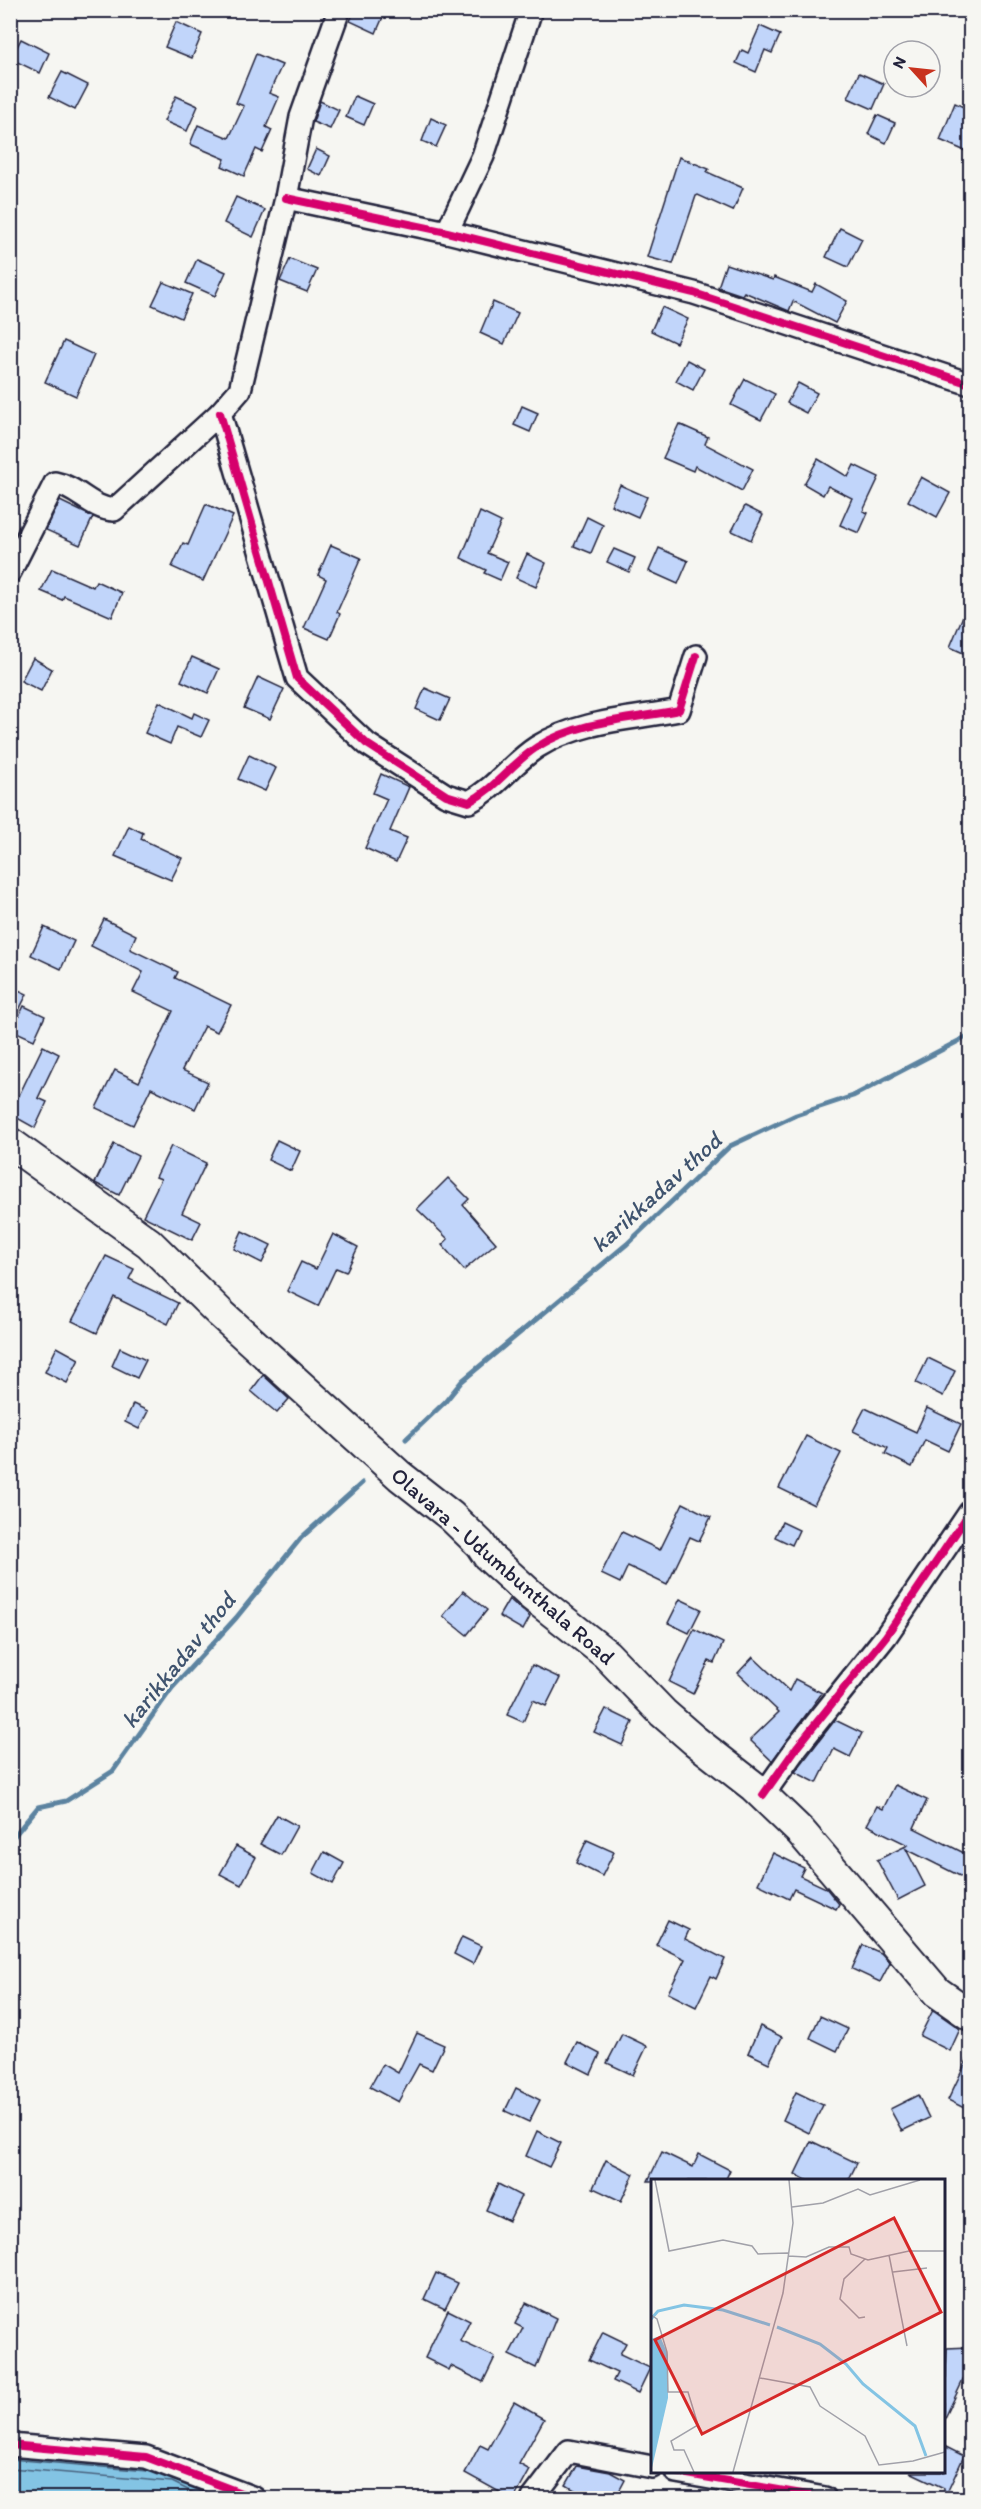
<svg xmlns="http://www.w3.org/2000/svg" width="981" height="2509" viewBox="0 0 981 2509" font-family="Itim,sans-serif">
  <rect width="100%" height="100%" fill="#f6f6f2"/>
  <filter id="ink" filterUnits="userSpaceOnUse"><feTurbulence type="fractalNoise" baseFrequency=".0167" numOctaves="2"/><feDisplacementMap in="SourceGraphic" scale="12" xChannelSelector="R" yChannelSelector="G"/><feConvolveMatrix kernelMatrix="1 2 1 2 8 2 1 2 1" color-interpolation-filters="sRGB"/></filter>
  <g filter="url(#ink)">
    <polygon fill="#83c4e4" stroke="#5c83a0" stroke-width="1.5" points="10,2446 178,2460 254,2498 11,2498"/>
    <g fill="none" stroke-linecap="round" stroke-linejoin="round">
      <g stroke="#49637f" stroke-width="1.5">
        <polyline points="10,2459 148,2471"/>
        <polyline points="10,2468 172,2482 204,2498"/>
      </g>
      <g stroke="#5c83a0" stroke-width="5">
        <polyline points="406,1439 445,1402 462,1381 627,1244 730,1146 796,1115 853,1096 970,1035"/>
        <polyline points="10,1841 38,1807 66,1801 113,1771 172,1688 236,1618 301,1538 362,1483"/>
      </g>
    </g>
    <g fill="#c1d5fa" stroke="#22223b" stroke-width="1.5">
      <polygon points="355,10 386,10 376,33 350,21"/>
      <polygon points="176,22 202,34 192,58 165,47"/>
      <polygon points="760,26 780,35 772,53 765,50 756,72 736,63 742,50 748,53"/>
      <polygon points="21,39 49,53 40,73 11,59"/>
      <polygon points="256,54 282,65 269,93 279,97 266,127 272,130 262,152 256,149 244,176 222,166 225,159 190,144 198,125 229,138 244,106 236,103"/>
      <polygon points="62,72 88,85 75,110 49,97"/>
      <polygon points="859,73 884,84 873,109 848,98"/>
      <polygon points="176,96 198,106 187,131 164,121"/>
      <polygon points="355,96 373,104 364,125 346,117"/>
      <polygon points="320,101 339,110 330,129 313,122"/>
      <polygon points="955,103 970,110 970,153 940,140"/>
      <polygon points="877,115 895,123 886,143 868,134"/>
      <polygon points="431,118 446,125 436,147 422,141"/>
      <polygon points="316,149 330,156 321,176 307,169"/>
      <polygon points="679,157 709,169 707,172 743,188 733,211 698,195 696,196 673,264 647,257"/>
      <polygon points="236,197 265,210 253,237 224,223"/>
      <polygon points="840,228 862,239 848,267 826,257"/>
      <polygon points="197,259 226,272 215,296 186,283"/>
      <polygon points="290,259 317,270 307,292 280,281"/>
      <polygon points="726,264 773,280 774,277 812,292 816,284 847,301 835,323 793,301 789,311 744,292 742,295 718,287"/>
      <polygon points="163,282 192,294 181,318 152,305"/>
      <polygon points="493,302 518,313 504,344 480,333"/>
      <polygon points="662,307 688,319 676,343 651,331"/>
      <polygon points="64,341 94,355 76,396 45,382"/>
      <polygon points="687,360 704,369 693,390 676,381"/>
      <polygon points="745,379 775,394 761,420 731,405"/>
      <polygon points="798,383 817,393 806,413 787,403"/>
      <polygon points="522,406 538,413 530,432 514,425"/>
      <polygon points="679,424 708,437 705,444 753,469 742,491 695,466 693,471 663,458"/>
      <polygon points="818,459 848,477 854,465 879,477 863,511 868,513 859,533 840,525 852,498 828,486 823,495 804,484"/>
      <polygon points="921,477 950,493 937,517 908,501"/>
      <polygon points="620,485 647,497 638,517 611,505"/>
      <polygon points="60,501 93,517 80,545 46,530"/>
      <polygon points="206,504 233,516 203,581 172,567 183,543 188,545"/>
      <polygon points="745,506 763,515 751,540 732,531"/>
      <polygon points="480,512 501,522 487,553 508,562 500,580 484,573 486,570 461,558"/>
      <polygon points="587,517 603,525 591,553 574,546"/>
      <polygon points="331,545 361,558 337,612 340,614 329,639 304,628 326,579 318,575"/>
      <polygon points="659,548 688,561 678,584 649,571"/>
      <polygon points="614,549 635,558 629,572 607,562"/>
      <polygon points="527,554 546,563 536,587 516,578"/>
      <polygon points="52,569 93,587 96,581 122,593 112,617 64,596 62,600 41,591"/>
      <polygon points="970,599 970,656 950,647"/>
      <polygon points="192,657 219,669 208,693 181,681"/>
      <polygon points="33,658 52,669 41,691 21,681"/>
      <polygon points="258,677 284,689 270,719 244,708"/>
      <polygon points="425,688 450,699 440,720 416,709"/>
      <polygon points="159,702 192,718 194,713 209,720 201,737 177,727 170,744 145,733"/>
      <polygon points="249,755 276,768 265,791 238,779"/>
      <polygon points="381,774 409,787 390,831 407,838 396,862 365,848 387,799 373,793"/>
      <polygon points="129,826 143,833 141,839 182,858 171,880 115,856"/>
      <polygon points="104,919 136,935 130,949 178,972 175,978 231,1005 217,1032 204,1026 182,1070 208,1082 195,1109 151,1088 133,1125 96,1108 115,1070 139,1082 173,1011 133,992 143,972 91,946"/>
      <polygon points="44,927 74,941 61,969 31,955"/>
      <polygon points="10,986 27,994 10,1028"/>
      <polygon points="24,1006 45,1016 34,1040 12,1030"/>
      <polygon points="43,1046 59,1054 38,1098 47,1102 35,1128 10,1114"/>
      <polygon points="277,1140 300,1151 291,1171 268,1160"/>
      <polygon points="114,1144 138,1156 119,1195 95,1183"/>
      <polygon points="171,1146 206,1163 182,1213 201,1222 192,1240 143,1216 161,1179 156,1177"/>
      <polygon points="448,1178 469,1199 463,1205 496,1243 464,1270 442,1245 448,1239 417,1209"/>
      <polygon points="242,1231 271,1245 262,1263 234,1249"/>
      <polygon points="333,1234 358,1247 346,1272 336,1268 318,1306 287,1291 301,1262 316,1269"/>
      <polygon points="106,1256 134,1269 129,1279 178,1303 168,1324 114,1297 97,1333 72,1321"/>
      <polygon points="57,1347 79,1359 67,1383 45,1372"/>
      <polygon points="120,1348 146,1360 137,1378 112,1366"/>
      <polygon points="928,1358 955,1371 943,1396 916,1383"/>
      <polygon points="263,1375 289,1399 277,1413 251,1391"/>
      <polygon points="133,1404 148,1411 139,1429 125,1422"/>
      <polygon points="865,1408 916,1432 927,1408 961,1424 948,1451 925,1440 912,1467 885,1454 888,1448 853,1431"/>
      <polygon points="806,1436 841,1453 814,1505 779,1488"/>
      <polygon points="683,1503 711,1517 699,1541 690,1537 667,1585 628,1566 620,1583 601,1574 622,1532 660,1550"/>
      <polygon points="782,1522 799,1530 792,1545 775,1537"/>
      <polygon points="463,1591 487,1610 467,1635 443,1616"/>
      <polygon points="509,1599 530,1617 523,1630 499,1616"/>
      <polygon points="680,1599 701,1609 689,1633 668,1623"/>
      <polygon points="694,1629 723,1643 714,1663 709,1661 693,1694 669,1682"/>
      <polygon points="753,1657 789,1691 795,1679 822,1693 772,1761 750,1740 779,1712 738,1673"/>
      <polygon points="532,1665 560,1678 546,1706 533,1700 523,1722 507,1715"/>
      <polygon points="606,1709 633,1722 622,1745 594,1732"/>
      <polygon points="835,1720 862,1733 850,1757 834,1749 817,1783 795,1772"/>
      <polygon points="895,1785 927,1800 914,1828 970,1856 970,1881 906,1849 925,1886 898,1900 877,1860 908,1845 867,1825 877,1806 883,1809"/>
      <polygon points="277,1815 297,1826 281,1855 260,1844"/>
      <polygon points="587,1840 614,1852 602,1876 576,1863"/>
      <polygon points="236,1846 256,1857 241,1885 220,1874"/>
      <polygon points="324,1852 344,1863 333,1884 313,1873"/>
      <polygon points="773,1853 804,1868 800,1876 826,1888 839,1904 836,1909 794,1889 789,1899 758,1884"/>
      <polygon points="668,1920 689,1930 685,1939 725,1959 716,1979 711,1976 696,2007 668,1993 685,1959 656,1945"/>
      <polygon points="462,1937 481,1946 473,1964 454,1954"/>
      <polygon points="863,1945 881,1953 890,1963 880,1982 852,1969"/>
      <polygon points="933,2010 960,2029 950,2051 920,2036"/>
      <polygon points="820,2016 848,2029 837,2051 810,2038"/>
      <polygon points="760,2026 782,2037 769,2063 748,2053"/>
      <polygon points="417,2033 444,2045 432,2070 419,2064 398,2102 370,2087 383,2064 398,2073"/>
      <polygon points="622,2034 647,2046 633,2075 607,2063"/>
      <polygon points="577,2042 600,2054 591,2074 567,2062"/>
      <polygon points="970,2054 970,2111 948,2100"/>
      <polygon points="516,2088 540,2100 529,2122 505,2111"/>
      <polygon points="796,2092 823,2105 809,2133 783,2120"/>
      <polygon points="918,2095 929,2118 902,2131 890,2109"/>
      <polygon points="537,2131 561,2143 549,2167 526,2156"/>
      <polygon points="811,2141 857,2163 848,2181 808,2181 795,2174"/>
      <polygon points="662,2152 693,2167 699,2154 730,2170 725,2181 648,2181"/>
      <polygon points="606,2160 634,2174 621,2201 593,2188"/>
      <polygon points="498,2184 521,2196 509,2221 486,2210"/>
      <polygon points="436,2273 458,2283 445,2309 424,2299"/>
      <polygon points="526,2303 556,2318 536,2368 509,2355 523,2328 515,2324"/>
      <polygon points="448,2310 470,2321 460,2341 495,2357 483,2382 451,2366 449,2370 425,2358"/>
      <polygon points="603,2332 626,2343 620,2354 650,2368 638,2393 613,2381 617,2373 589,2360"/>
      <polygon points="970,2347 970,2372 967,2372 944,2420 947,2348"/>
      <polygon points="514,2402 544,2419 519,2464 530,2470 514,2499 512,2499 465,2473 480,2445 488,2449"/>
      <polygon points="944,2446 964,2456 944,2499 944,2488 910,2472 944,2472"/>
      <polygon points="577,2466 610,2472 625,2480 615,2499 590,2499 566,2485"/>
    </g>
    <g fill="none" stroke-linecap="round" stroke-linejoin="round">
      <g stroke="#22223b" stroke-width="26">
        <g id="minor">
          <polyline points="286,198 447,232 694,293 970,384"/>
          <polyline points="447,232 483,156 531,10"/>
          <path d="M220,413L297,678L367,744L446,795L469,802C496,788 512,763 537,747C578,721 632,719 679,710L696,656"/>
          <path d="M10,572L55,483C77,487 92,509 114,510L220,413L240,390L286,198L301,117L339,10"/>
          <polyline points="763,1795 797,1747 886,1636 970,1512"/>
          <polyline points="10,2445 146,2457 254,2498"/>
          <polyline points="676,2472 825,2498"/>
          <polyline points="533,2498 569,2451 652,2467"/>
        </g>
      </g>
      <g stroke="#22223b" stroke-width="34">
        <polyline id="secondary" points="10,1143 149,1243 220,1313 400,1476 451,1516 480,1544 488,1556 531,1595 606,1654 663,1713 694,1740 753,1786 801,1832 937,1992 970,2015"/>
      </g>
      <use href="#minor" stroke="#f6f6f2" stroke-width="21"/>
      <use href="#secondary" stroke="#f6f6f2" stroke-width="30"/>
      <g stroke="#f6f6f2" stroke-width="11">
        <g id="cycleway">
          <polyline points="286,198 447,232 694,293 970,384"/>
          <path d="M220,413L297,678L367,744L446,795L469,802C496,788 512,763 537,747C578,721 632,719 679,710L696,656"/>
          <polyline points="763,1795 797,1747 886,1636 970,1512"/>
          <polyline points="10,2445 146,2457 254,2498"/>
          <polyline points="676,2472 825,2498"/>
        </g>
      </g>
      <use href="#cycleway" stroke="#d6006c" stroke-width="8"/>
    </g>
  </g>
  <g text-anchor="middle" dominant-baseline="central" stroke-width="4.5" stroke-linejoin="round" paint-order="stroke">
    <g font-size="22" fill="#22223b" stroke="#f6f6f2">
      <text transform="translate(503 1566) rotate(41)">Olavara - Udumbunthala Road</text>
    </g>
    <g font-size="24" font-style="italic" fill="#3f536e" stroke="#f6f6f2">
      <text transform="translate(656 1192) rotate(-42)">karikkadav thod</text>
      <text transform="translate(178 1660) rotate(-51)">karikkadav thod</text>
    </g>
  </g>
  <g transform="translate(651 2179)">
    <rect width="294" height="294" fill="#f6f6f2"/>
    <path d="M9,157L17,176V219L0,293V160Z" fill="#83c4e4"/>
    <path fill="none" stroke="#83c4e4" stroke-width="3" d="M0,140L7,132L33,126L72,131L119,146M126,148L169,165L195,185L212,205L264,247L275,277"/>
    <path fill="none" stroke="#a1a1a9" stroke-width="1.5" d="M4,1L18,72L72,61L101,67L107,75L137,74M141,28L172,24L207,10L219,16L269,1M238,76L256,167M137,77L155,78L178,68H198L200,75L217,81L258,72H294M214,80L193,100L189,120L208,139L214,138M242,93L276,89M0,136L6,140L16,173L17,213H37L47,246L20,262L23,271H33L43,293M109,199L159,208L169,227L214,257L228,286L262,282L294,273M82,293L132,114L142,44L138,1"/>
    <path fill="#d62828" fill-opacity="0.15" stroke="#d62828" stroke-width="3" d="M243,39L290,133L51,255L4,161Z"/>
    <rect width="294" height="294" fill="none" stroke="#22223b" stroke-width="3"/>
  </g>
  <rect width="981" height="2509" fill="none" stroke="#f6f6f2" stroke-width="36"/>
  <rect x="18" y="18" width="945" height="2473" fill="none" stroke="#22223b" stroke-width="2" filter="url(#ink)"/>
  <g transform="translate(912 69) rotate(297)"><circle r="28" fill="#f6f6f2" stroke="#a1a1a9" stroke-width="1.5"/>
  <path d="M0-4.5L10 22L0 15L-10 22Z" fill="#c8321e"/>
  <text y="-9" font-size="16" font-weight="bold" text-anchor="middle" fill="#22223b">N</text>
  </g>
</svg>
